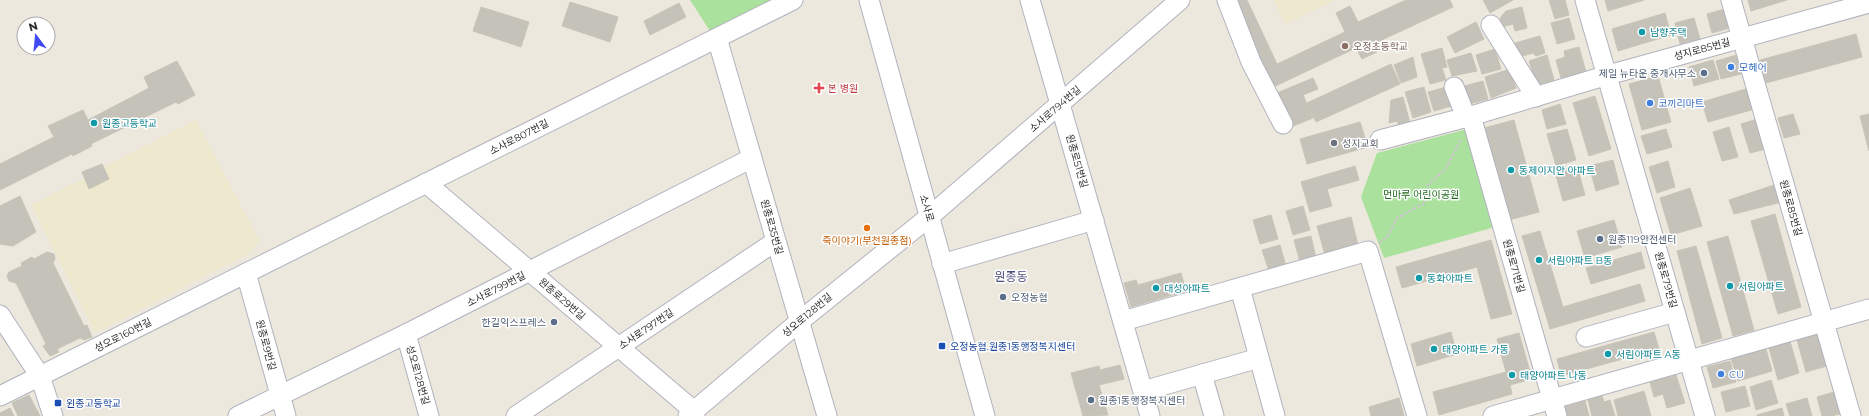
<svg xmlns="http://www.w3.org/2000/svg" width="1869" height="416" viewBox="0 0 1869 416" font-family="Montserrat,'Noto Sans KR',sans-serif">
  <rect width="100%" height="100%" fill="#ece8de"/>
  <g fill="#ede8ce">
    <polygon points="1274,0 1336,0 1285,24"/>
    <polygon points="196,120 259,240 252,252 95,333 31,205 84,178 89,189 109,179 103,167"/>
  </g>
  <g fill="#aae19c">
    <polygon points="690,0 775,0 710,31"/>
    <polygon points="1467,129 1495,227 1384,258 1361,197 1377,153"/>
  </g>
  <g fill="#c5c2b9" stroke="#c8c4b7">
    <polygon points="1228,0 1247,0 1277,64 1345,32 1336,13 1350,6 1358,22 1406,0 1450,0 1453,7 1373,44 1377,52 1362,59 1356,48 1269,89"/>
    <polygon points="1483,0 1513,0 1490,13"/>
    <polygon points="1549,0 1565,0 1569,15 1555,19"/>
    <polygon points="1605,0 1644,0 1608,11"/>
    <polygon points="1748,0 1787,0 1751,11"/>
    <polygon points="570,2 618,17 610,42 562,26"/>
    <polygon points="679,3 686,17 650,35 644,21"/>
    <polygon points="481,7 529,22 521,47 473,31"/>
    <polygon points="1522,7 1527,28 1515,31 1513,24 1502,27 1500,18 1506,11"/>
    <polygon points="1725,9 1730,28 1712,33 1707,14"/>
    <polygon points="1665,13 1671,35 1618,51 1612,29"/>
    <polygon points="1569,18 1575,39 1557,44 1551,23"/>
    <polygon points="1694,18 1700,39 1680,44 1675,23"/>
    <polygon points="1476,22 1484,39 1455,53 1447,37"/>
    <polygon points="1856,34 1862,57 1766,83 1760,60"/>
    <polygon points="1540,36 1545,53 1536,56 1533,53 1519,57 1515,43"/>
    <polygon points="1579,47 1586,72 1561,78 1556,60 1565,57 1564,51"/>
    <polygon points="1442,48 1447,67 1442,68 1446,80 1430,84 1421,54"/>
    <polygon points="1495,49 1501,69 1482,74 1476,55"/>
    <polygon points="1471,53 1477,71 1452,76 1447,60"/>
    <polygon points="1740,54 1745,73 1721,79 1716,61"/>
    <polygon points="1547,55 1554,80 1537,85 1529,61"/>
    <polygon points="1413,57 1417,77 1401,83 1394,65"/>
    <polygon points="1713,60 1719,79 1694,86 1689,67"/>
    <polygon points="177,61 195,95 178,104 176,102 91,144 92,146 73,156 72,154 0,190 0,164 54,137 48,126 83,110 88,120 149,88 144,77"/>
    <polygon points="1391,64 1400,84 1316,122 1307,103"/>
    <polygon points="1510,69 1516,88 1491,98 1485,77"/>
    <polygon points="1658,76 1671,122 1642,130 1629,84"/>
    <polygon points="1313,78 1318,89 1303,95 1313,118 1291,127 1277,93"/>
    <polygon points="1483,81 1488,99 1466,105 1461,87"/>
    <polygon points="1450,86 1455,105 1434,111 1428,92"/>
    <polygon points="1424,87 1431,112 1413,118 1405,92"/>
    <polygon points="1749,88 1755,109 1708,122 1702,102"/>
    <polygon points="1595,96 1611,149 1589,156 1573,103"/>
    <polygon points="1403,97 1410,123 1399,126 1397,121 1389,123 1391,100"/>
    <polygon points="1560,104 1566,124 1547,129 1542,110"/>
    <polygon points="1793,114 1800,134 1784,138 1778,118"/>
    <polygon points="1869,114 1869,151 1860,116"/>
    <polygon points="1757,119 1766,149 1750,153 1741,124"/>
    <polygon points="1514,120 1539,212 1509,220 1484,128"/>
    <polygon points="1360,122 1368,147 1307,164 1300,139"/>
    <polygon points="1729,127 1738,157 1722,161 1713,132"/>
    <polygon points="1567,129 1576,160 1556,166 1547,134"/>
    <polygon points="1666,129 1672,147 1647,154 1641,136"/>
    <polygon points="1613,160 1619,184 1596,191 1589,166"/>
    <polygon points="1668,161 1675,187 1657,193 1649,167"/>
    <polygon points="102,164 109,179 89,189 82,172"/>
    <polygon points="1355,166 1359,180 1327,189 1332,206 1310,212 1301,182"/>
    <polygon points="1577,166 1585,195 1563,201 1555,172"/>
    <polygon points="1777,184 1782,202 1734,214 1729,200"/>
    <polygon points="1690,188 1702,226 1671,235 1660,198"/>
    <polygon points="20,196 36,232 13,246 0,244 0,206"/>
    <polygon points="1303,206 1310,230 1293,235 1286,211"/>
    <polygon points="1775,214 1801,307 1778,314 1751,221"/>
    <polygon points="1271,215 1278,239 1260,244 1253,220"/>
    <polygon points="1351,217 1358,245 1325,255 1317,226"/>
    <polygon points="1614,220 1622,247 1585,258 1577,231"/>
    <polygon points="1540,231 1563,307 1640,284 1645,301 1550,329 1522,236"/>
    <polygon points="1311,236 1316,258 1300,262 1294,240"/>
    <polygon points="1728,236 1754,330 1733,336 1707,242"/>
    <polygon points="1491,240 1512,314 1491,319 1477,267 1402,288 1396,267"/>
    <polygon points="1280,245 1286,266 1269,271 1262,250"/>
    <polygon points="1696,246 1722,338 1702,344 1677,251"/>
    <polygon points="47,252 54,254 55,259 53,263 84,326 87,325 92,337 84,340 80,338 57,349 59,352 50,356 43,346 46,344 16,283 9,281 7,276 9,272 22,266 21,263 32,257 34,259"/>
    <polygon points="1641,252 1645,268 1591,284 1586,268"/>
    <polygon points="1181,273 1186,291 1131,307 1124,283 1136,280 1138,285"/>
    <polygon points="1451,332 1457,354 1417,366 1411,344"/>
    <polygon points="1654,332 1659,349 1561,376 1557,359"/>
    <polygon points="1519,333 1532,379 1510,385 1512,394 1439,415 1433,392 1506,372 1497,339"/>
    <polygon points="1818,334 1827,366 1806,372 1797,340"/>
    <polygon points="1790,341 1799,373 1778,380 1769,348"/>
    <polygon points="1766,349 1772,371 1738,381 1731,358"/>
    <polygon points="1730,361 1736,382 1713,388 1707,367"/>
    <polygon points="1120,365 1124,379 1099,385 1108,415 1083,416 1071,373 1099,366 1100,370"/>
    <polygon points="1676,375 1685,403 1667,408 1663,394 1654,397 1650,382"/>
    <polygon points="1771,380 1778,403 1756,410 1750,387"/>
    <polygon points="1745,386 1750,406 1726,412 1721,392"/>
    <polygon points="1644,391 1651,416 1618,416 1614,400"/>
    <polygon points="1837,391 1843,413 1832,416 1822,416 1817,397"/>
    <polygon points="29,395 40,416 18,416 12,403"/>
    <polygon points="1602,396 1604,402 1610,400 1615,416 1592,416 1588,400"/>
    <polygon points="1399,398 1404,416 1371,416 1369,407"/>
    <polygon points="1807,398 1812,416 1790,416 1786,404"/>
    <polygon points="1585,401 1589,416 1563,416 1565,407"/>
    <polygon points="10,408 14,416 0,416 0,413"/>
    <polygon points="1782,408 1784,416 1757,416 1757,415"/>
  </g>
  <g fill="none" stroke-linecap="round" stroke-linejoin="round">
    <g stroke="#b1b2be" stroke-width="21">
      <g id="minor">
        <polyline points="869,0 985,416"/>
        <polyline points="1030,0 1150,416"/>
        <polyline points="1227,0 1251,62 1283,124"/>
        <polyline points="1585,0 1705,416"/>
        <polyline points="1731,0 1851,416"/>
        <polyline points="1491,25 1536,97"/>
        <polyline points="717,38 827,416"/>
        <polyline points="1454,87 1466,117"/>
        <polyline points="1471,116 1557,416"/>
        <polyline points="1380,140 1471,116 1608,75 1869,3"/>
        <polyline points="426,183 694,411 695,416"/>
        <polyline points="942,264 1094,220"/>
        <polyline points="246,273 286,416"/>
        <polyline points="1240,288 1275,416"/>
        <polyline points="0,315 40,376 53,416"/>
        <polyline points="1123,321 1368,251 1417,416"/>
        <polyline points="406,334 429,416"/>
        <polyline points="1586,337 1675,312"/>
        <polyline points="1202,374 1214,416"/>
        <polyline points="1143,391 1259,358"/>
        <polyline points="0,396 793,0"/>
        <polyline points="238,416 406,334 752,158"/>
        <polyline points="516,416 776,241"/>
        <polyline points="688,416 800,321 929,217 1180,0"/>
        <polyline points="1493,416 1869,309"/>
      </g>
    </g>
    <polyline stroke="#c8c8c8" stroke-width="2.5" stroke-dasharray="3 2" stroke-linecap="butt" points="1379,243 1387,237 1397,218 1425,203 1428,185 1446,168 1461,140"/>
    <use href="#minor" stroke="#fff" stroke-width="19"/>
  </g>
  <g fill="#0f9aa8" stroke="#fff" stroke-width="1.5">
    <circle cx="1642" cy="32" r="4"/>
    <circle cx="94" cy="123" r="4"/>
    <circle cx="1511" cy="170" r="4"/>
    <circle cx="1539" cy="260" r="4"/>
    <circle cx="1419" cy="278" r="4"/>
    <circle cx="1730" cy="286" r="4"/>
    <circle cx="1156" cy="288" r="4"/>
    <circle cx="1434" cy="349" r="4"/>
    <circle cx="1608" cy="354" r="4"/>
    <circle cx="1512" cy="375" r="4"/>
  </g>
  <circle fill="#8d6e63" stroke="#fff" stroke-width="1.5" cx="1345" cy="46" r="4"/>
  <g fill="#3f7fe0" stroke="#fff" stroke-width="1.5">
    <circle cx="1731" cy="67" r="4"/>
    <circle cx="1650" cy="103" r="4"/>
    <circle cx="1721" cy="374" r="4"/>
  </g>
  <g fill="#5c6f8a" stroke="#fff" stroke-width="1.5">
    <circle cx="1704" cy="73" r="4"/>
    <circle cx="1600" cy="239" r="4"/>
    <circle cx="1003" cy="297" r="4"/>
    <circle cx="554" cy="322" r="4"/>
    <circle cx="1091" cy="400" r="4"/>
  </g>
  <path fill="#e0444e" stroke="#fff" stroke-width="1.5" d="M817 82h4v4h4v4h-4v4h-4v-4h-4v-4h4z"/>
  <circle fill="#6b7280" stroke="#fff" stroke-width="1.5" cx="1334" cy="143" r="4"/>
  <circle fill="#e8710a" stroke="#fff" stroke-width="1.5" cx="867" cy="228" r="4"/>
  <g fill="#1a4fb4" stroke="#fff" stroke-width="1.5">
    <rect x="938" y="342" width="8" height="8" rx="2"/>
    <rect x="54" y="399" width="8" height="8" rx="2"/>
  </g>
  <g text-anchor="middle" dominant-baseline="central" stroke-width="3" stroke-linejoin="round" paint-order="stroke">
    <g font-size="10" fill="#0d838f" stroke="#fff" text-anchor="start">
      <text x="1650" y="32">남향주택</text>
      <text x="102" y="123">원종고등학교</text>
      <text x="1519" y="170">동제이지안 아파트</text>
      <text x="1547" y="260">서림아파트 B동</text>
      <text x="1427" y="278">동화아파트</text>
      <text x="1738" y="286">서림아파트</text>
      <text x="1164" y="288">대성아파트</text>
      <text x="1442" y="349">태양아파트 가동</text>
      <text x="1616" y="354">서림아파트 A동</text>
      <text x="1520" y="375">태양아파트 나동</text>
    </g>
    <g font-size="10" fill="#785e54" stroke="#fff" text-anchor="start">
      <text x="1353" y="46">오정초등학교</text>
    </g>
    <g font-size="10" fill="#2b2b2b" stroke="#fff">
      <text transform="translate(1702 49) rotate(-15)">성지로85번길</text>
      <text transform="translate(1055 109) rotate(-41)">소사로794번길</text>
      <text transform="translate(519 137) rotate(-27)">소사로807번길</text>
      <text transform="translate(1077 161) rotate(74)">원종로51번길</text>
      <text transform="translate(927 208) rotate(74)">소사로</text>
      <text transform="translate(1791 208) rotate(74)">원종로85번길</text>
      <text transform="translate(772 227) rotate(74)">원종로35번길</text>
      <text transform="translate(1514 266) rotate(74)">원종로71번길</text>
      <text transform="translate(1666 280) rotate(74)">원종로79번길</text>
      <text transform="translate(496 289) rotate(-27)">소사로799번길</text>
      <text transform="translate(562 299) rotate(41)">원종로29번길</text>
      <text transform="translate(807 315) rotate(-40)">성오로128번길</text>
      <text transform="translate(646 329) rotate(-34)">소사로797번길</text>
      <text transform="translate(123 335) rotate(-27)">성오로160번길</text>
      <text transform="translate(266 345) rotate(75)">원종로9번길</text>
      <text transform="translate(418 375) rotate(74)">성오로128번길</text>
    </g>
    <g font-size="10" fill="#366cbe" stroke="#fff" text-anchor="start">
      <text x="1739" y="67">모헤어</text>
      <text x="1658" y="103">코끼리마트</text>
      <text x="1729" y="374">CU</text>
    </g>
    <g font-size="10" fill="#4e5e75" stroke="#fff" text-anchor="start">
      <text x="1696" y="73" text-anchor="end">제일 뉴타운 중개사무소</text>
      <text x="1608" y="239">원종119안전센터</text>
      <text x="1011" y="297">오정농협</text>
      <text x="546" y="322" text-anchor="end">한길익스프레스</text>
      <text x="1099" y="400">원종1동행정복지센터</text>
    </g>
    <g font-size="10" fill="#be3a42" stroke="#fff" text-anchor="start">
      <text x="828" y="88">본 병원</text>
    </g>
    <g font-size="10" fill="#5b616d" stroke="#fff" text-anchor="start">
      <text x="1342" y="143">성지교회</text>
    </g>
    <g font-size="10" fill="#21671c" stroke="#fff">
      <text x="1421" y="194">먼마루 어린이공원</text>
    </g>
    <g font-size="10" fill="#c56008" stroke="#fff">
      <text x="867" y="240">죽이야기(부천원종점)</text>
    </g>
    <g font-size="10" fill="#164399" stroke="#fff" text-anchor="start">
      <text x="950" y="346">오정농협.원종1동행정복지센터</text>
      <text x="66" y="403">윈종고등학교</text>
    </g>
    <g font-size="12" fill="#4c4e7b" stroke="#fff">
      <text x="1011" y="276">원종동</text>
    </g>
  </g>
  <g transform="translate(36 36) rotate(344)"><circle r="19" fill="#ffffff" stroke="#aaaaaa"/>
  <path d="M0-3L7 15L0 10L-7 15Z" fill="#424af5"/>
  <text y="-6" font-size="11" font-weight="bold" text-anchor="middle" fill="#2b2b2b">N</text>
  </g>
</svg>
